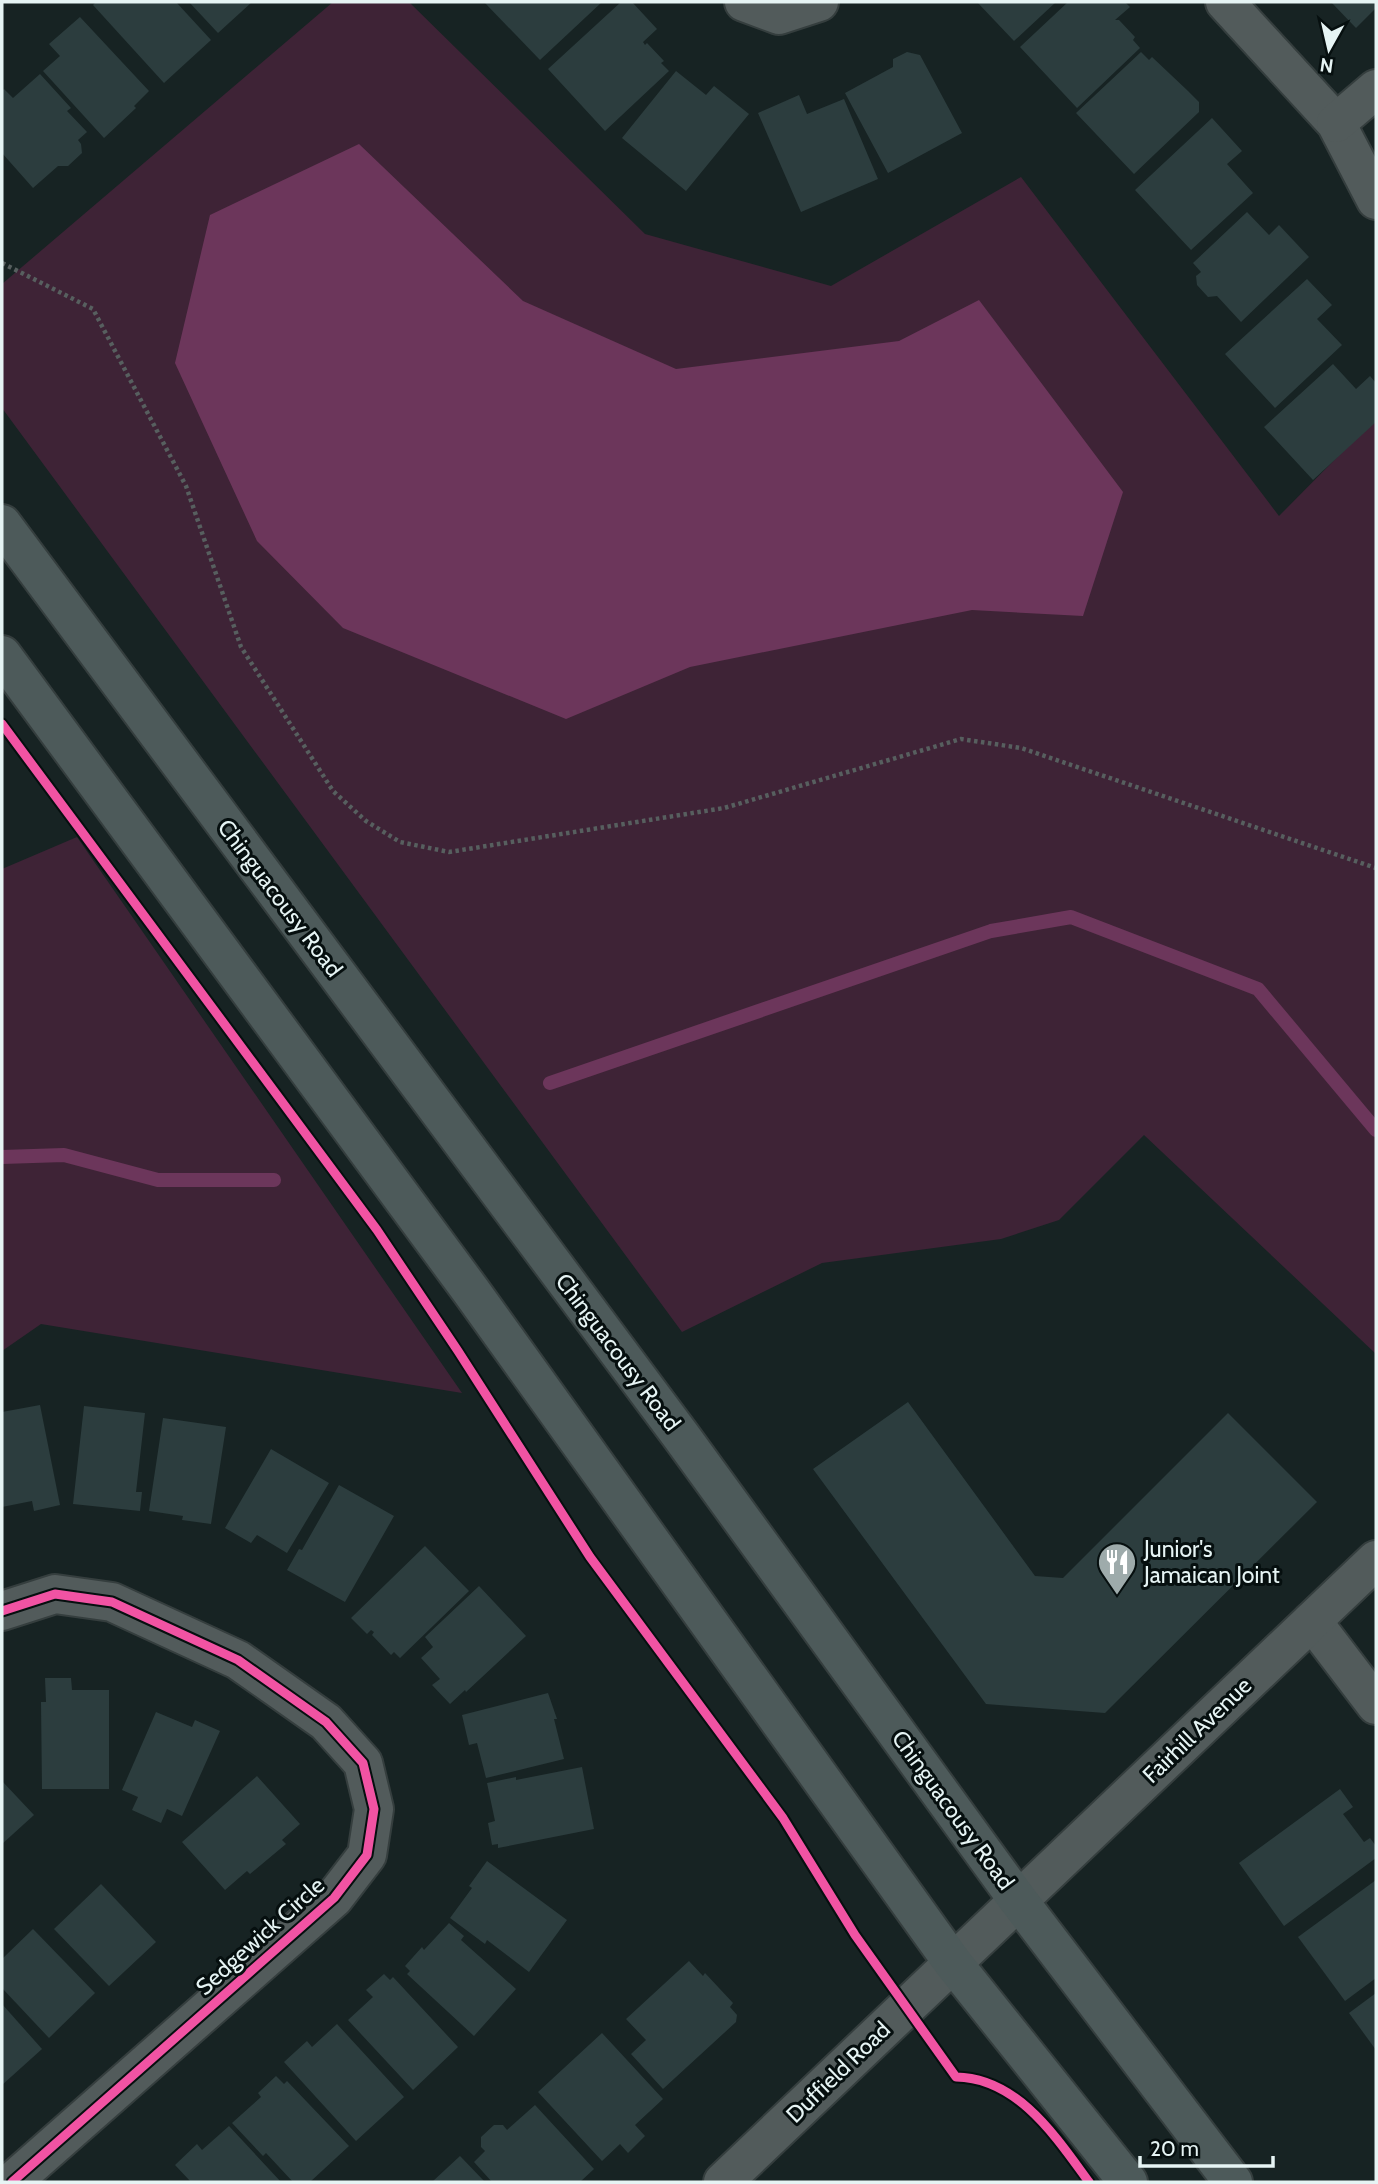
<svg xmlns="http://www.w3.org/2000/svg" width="1378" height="2184" viewBox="0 0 1378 2184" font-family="Cabin,sans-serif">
  <rect width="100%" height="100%" fill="#172323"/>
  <g fill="#3e2336">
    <polygon points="333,2 409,2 645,234 831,286 1021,177 1279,516 1376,418 1376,1354 1144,1135 1059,1220 1001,1239 822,1263 682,1332 2,408 2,284"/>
    <polygon points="77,837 462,1393 41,1324 2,1351 2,869"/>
  </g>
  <polygon fill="#6c365b" points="359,144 523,301 676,369 899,341 979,300 1123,492 1083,616 972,610 690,667 566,719 343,628 257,541 175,363 210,215"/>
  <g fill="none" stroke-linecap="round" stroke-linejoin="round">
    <g stroke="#6c365b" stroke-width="14">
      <polyline points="550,1083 991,931 1071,917 1258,989 1376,1130"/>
      <polyline points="2,1157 64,1155 158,1180 274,1180"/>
    </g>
  </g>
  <g fill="#2c3d3e">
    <polygon points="96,2 176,2 211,40 164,83 93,5"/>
    <polygon points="189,2 252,2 218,33"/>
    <polygon points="484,2 602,2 540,60"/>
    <polygon points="621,2 632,2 657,29 643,42 645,45 647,43 664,61 661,63 669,71 605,131 548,69"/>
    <polygon points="977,2 1056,2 1014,41"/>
    <polygon points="1068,2 1125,2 1130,7 1115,20 1119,20 1135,37 1133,40 1140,48 1077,108 1020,47"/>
    <polygon points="1331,2 1376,2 1376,8 1356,28"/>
    <polygon points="80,17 149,91 134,106 136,108 104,138 43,71 60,56 49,44"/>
    <polygon points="907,52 920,55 962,133 888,173 845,93 893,67 893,59"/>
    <polygon points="1141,52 1149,60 1152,57 1188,91 1199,102 1199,112 1134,174 1076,113"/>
    <polygon points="676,71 706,95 714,86 749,114 686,191 622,138"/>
    <polygon points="40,74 71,108 67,111 87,132 78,140 81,144 82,153 68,166 58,166 33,188 2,153 2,91 4,89 13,98"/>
    <polygon points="799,95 807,114 844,99 878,179 801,212 758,113"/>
    <polygon points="1212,118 1242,151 1227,164 1253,193 1191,250 1135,190"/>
    <polygon points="1247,212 1269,235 1279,225 1309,257 1241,322 1217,296 1208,297 1197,285 1196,276 1201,272 1193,263"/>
    <polygon points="1307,279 1332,305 1317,319 1342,345 1275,408 1225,354"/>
    <polygon points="1333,364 1356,389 1370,376 1376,383 1376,422 1313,480 1264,427"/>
    <polygon points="908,1402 1035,1576 1063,1578 1228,1413 1317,1502 1105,1713 986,1704 813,1469"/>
    <polygon points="40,1405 60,1505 34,1511 32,1501 2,1507 2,1412"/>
    <polygon points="84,1406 145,1413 136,1492 142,1492 140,1511 73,1504"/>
    <polygon points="163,1418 226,1427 211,1524 182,1520 183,1516 149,1511"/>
    <polygon points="271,1449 329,1483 287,1553 257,1535 251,1543 225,1528"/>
    <polygon points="339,1485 394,1516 345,1602 287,1570 299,1549 302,1550"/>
    <polygon points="425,1546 469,1591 400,1658 394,1652 391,1655 372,1635 374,1632 371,1630 367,1634 351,1618"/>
    <polygon points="479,1586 526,1636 466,1692 465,1690 450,1704 432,1685 440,1679 421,1658 433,1647 425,1637"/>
    <polygon points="45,1678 71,1678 72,1690 109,1690 109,1789 42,1789 41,1702 46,1702"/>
    <polygon points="548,1693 557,1719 554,1719 564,1759 486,1778 477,1743 469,1745 462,1715"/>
    <polygon points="156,1712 192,1727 195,1720 220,1731 182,1816 167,1809 161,1823 132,1810 138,1797 122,1790"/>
    <polygon points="582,1767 594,1829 498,1848 498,1844 492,1845 488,1823 495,1821 487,1783 516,1777 516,1780"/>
    <polygon points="257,1776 300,1824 282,1840 286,1844 250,1874 247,1871 225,1890 182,1842"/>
    <polygon points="2,1781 34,1815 2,1844"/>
    <polygon points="1340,1789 1353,1807 1343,1814 1364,1842 1370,1838 1376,1846 1376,1858 1284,1926 1239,1863"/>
    <polygon points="487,1861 567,1920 529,1972 487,1940 485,1944 450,1918 472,1888 469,1886"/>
    <polygon points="1376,1880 1376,1978 1345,2001 1298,1937"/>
    <polygon points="101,1884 156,1942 109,1986 54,1929"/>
    <polygon points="449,1923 464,1936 461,1940 516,1989 474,2036 407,1974 410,1971 405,1966 422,1947 424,1950"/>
    <polygon points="33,1929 95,1993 49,2038 2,1988 2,1959"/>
    <polygon points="689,1961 703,1976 705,1973 733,2003 730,2007 737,2015 736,2022 663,2089 631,2054 646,2040 626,2019"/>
    <polygon points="384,1974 390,1980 393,1977 458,2047 413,2090 348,2020 373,1997 366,1990"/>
    <polygon points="1376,1993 1376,2050 1349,2013"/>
    <polygon points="2,2004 42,2049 2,2085"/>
    <polygon points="337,2024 404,2097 356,2141 284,2062 307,2041 312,2047"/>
    <polygon points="602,2033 663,2099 635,2125 645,2136 628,2153 620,2144 602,2161 538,2092"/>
    <polygon points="276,2076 284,2084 287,2081 349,2146 310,2182 293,2182 266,2153 263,2156 232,2123 261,2097 258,2093"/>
    <polygon points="535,2105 594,2169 580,2182 492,2182 474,2162 485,2151 481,2147 481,2137 494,2125 503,2125 507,2130"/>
    <polygon points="229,2126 281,2182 191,2182 175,2165 197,2144 202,2150"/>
    <polygon points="460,2156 485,2182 432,2182"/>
  </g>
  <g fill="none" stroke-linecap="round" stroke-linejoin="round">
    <g stroke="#353e3e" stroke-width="42">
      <g id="minor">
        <polyline points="744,2 779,15 819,2"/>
        <polyline points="1225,2 1336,123 1376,200"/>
        <polyline points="1336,123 1376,89"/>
        <polyline points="2,1611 55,1594 112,1602 238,1660 326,1722 363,1763 374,1809 367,1855 334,1898 12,2182"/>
        <polyline points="1312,1621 1376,1705"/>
        <polyline points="723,2182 1376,1560"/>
      </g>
    </g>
    <g stroke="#353e3e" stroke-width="42">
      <g id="major">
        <polyline points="2,524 681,1436 1018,1900 1233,2182"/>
        <polyline points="2,655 471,1291 953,1963 1128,2182"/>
      </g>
    </g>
    <polyline stroke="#575f5f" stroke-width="4.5" stroke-dasharray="3.5 3.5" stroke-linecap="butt" points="2,263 93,309 186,486 241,647 333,791 366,821 400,842 449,852 724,808 961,739 1021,748 1376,868"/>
    <use href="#minor" stroke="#525b5b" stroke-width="38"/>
    <use href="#major" stroke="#4d5a5a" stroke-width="38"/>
    <g stroke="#060f0f" stroke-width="13">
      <g id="cycleway">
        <path d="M2,724L377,1230L458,1351L590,1557L783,1818L855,1935L956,2077C1018,2078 1056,2137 1089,2182"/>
        <polyline points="2,1611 55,1594 112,1602 238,1660 326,1722 363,1763 374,1809 367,1855 334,1898 12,2182"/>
      </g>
    </g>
    <use href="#cycleway" stroke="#f153a3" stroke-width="9"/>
  </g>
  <defs>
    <g id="restaurant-pin" transform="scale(2.0125)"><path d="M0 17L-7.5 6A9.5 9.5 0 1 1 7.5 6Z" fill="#9eabab" stroke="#060f0f"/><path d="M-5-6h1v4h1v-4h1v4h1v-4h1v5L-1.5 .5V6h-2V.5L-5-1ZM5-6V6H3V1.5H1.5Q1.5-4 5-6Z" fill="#fff"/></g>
  </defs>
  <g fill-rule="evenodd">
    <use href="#restaurant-pin" x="1117" y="1562"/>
  </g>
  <g text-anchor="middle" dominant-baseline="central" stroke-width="6" stroke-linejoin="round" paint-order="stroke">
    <g font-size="23" fill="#e6f4f4" stroke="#060f0f">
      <text transform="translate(280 898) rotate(53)">Chinguacousy Road</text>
      <text transform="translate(618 1352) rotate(53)">Chinguacousy Road</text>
      <text transform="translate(1197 1730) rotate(-44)">Fairhill Avenue</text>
      <text transform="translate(953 1810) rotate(54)">Chinguacousy Road</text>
      <text transform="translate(260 1936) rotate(-42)">Sedgewick Circle</text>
      <text transform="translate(838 2072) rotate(-44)">Duffield Road</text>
    </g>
    <g font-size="23" fill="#e6f4f4" stroke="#060f0f" text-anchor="start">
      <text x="1144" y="1549">Junior's<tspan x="1144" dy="26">Jamaican Joint</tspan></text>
    </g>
  </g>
  <rect width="1378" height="2184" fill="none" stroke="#e6f4f4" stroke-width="7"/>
  <g transform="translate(1329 49) rotate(188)" stroke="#060f0f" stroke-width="5" paint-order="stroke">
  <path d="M0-5L12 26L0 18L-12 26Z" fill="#e6f4f4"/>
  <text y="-10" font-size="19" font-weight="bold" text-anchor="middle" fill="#e6f4f4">N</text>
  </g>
  <path d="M1140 2156v10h133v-10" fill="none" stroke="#e6f4f4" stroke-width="3.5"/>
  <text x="1150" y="2156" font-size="21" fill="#e6f4f4" stroke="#060f0f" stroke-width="5" paint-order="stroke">20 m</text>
</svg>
